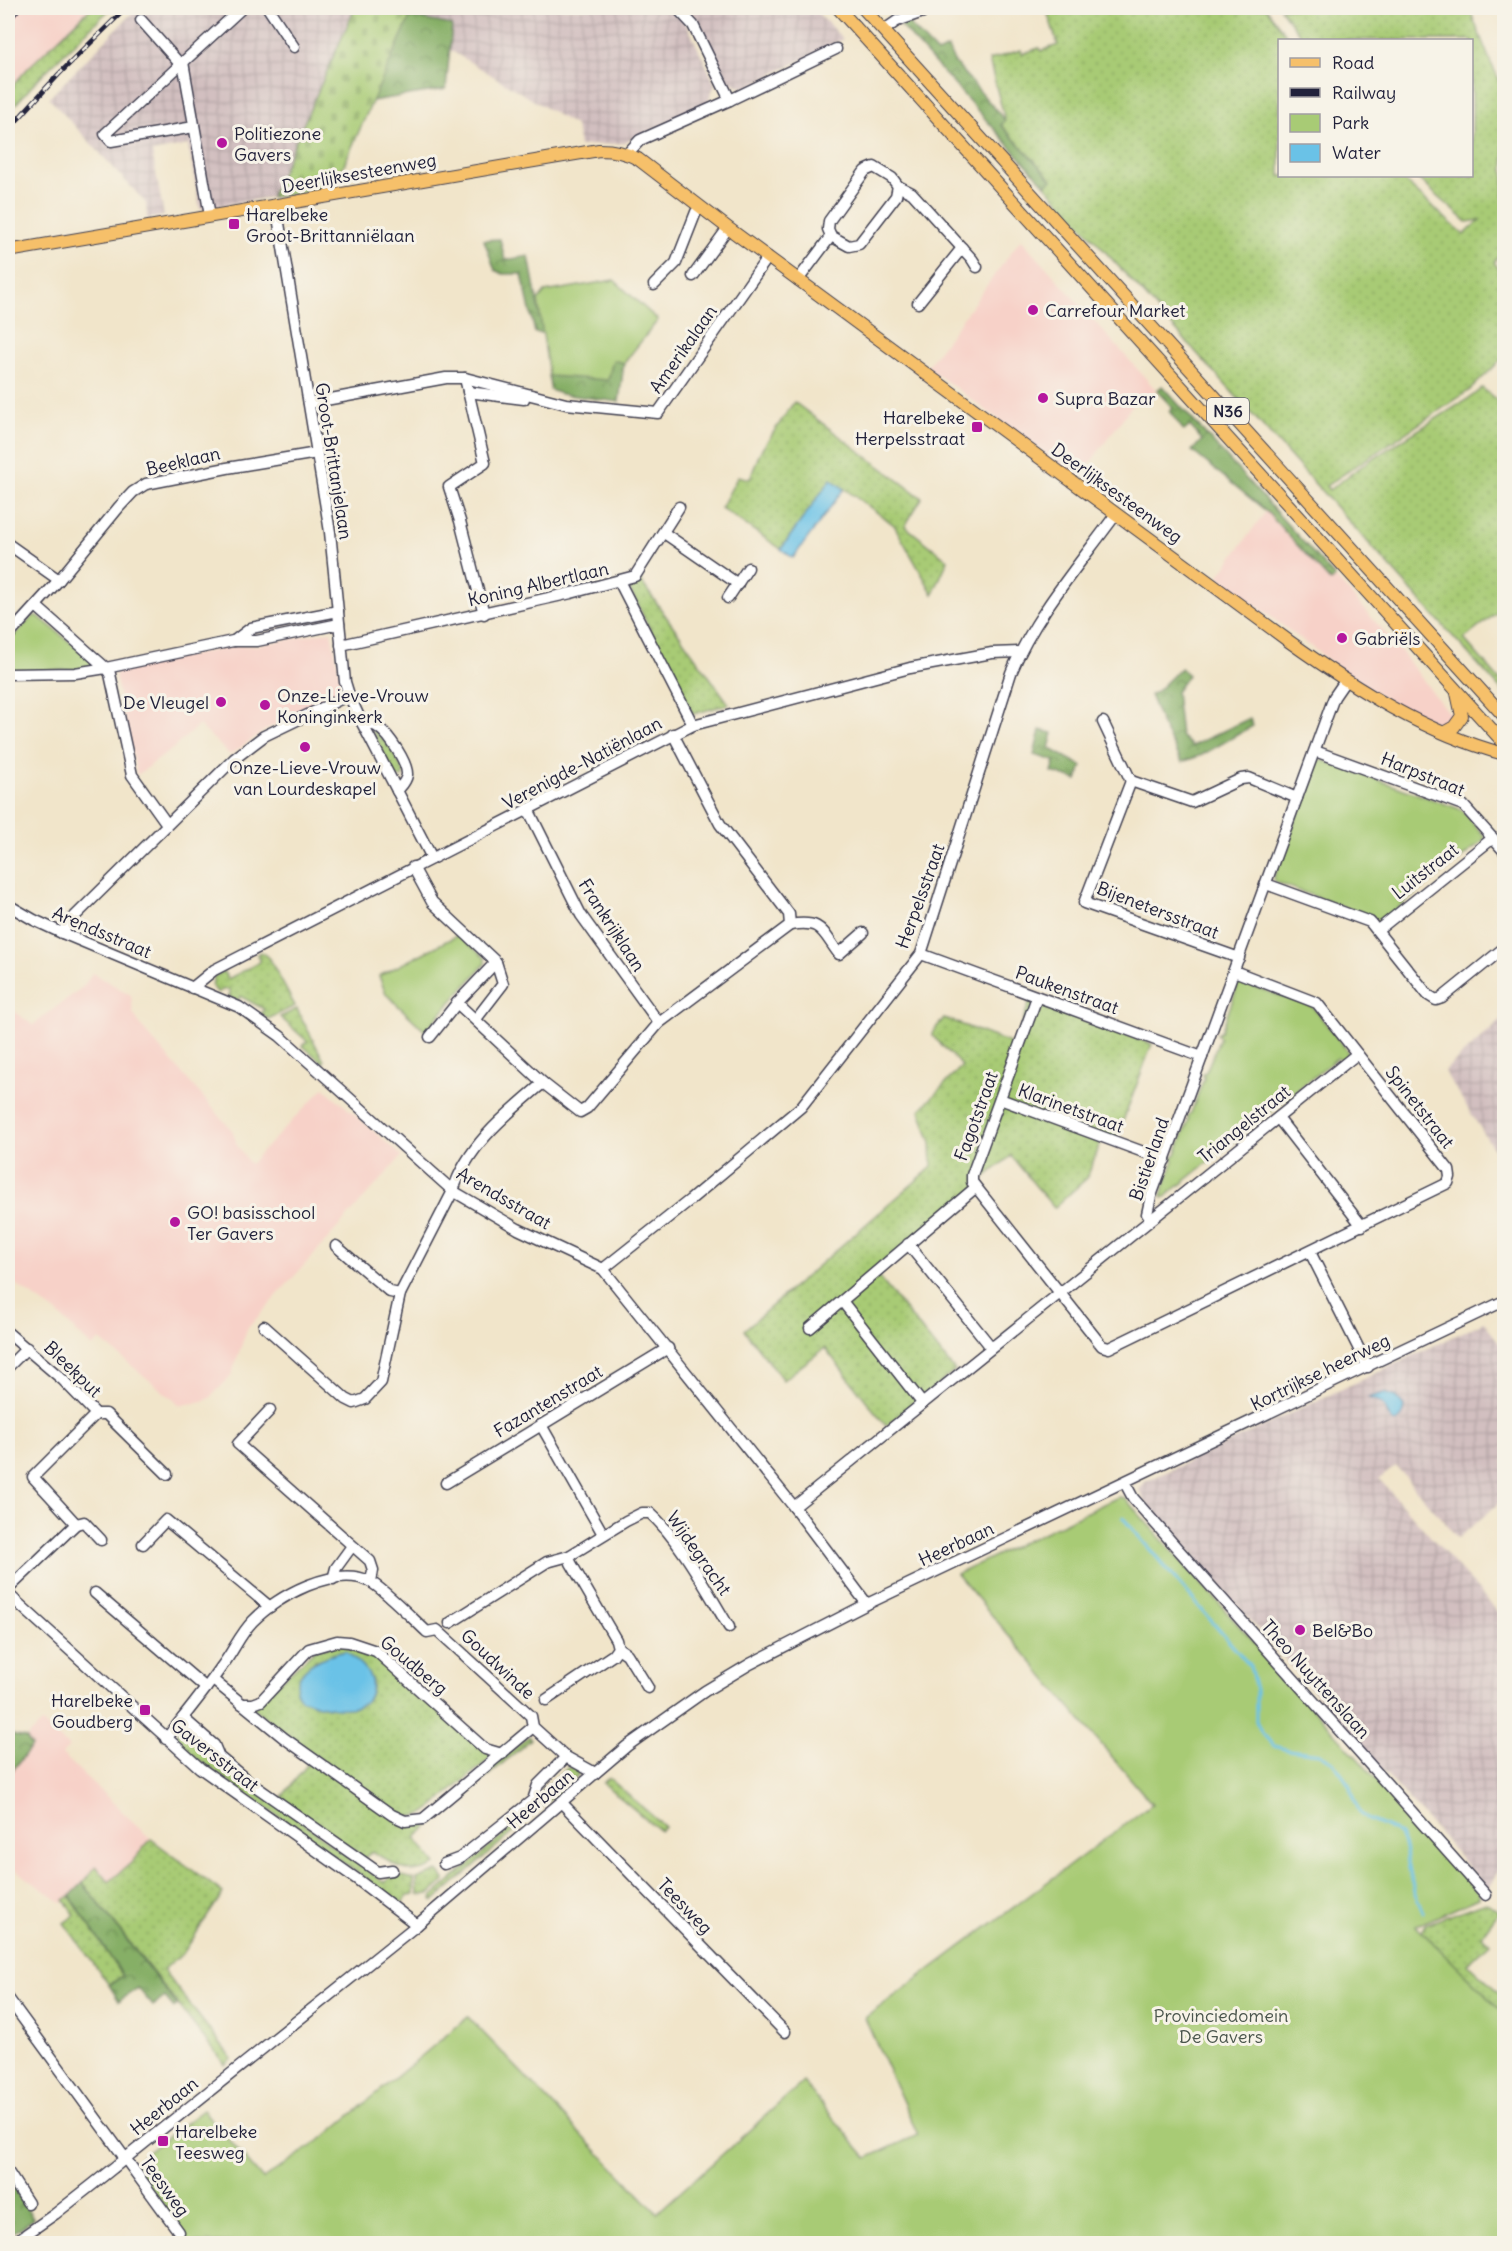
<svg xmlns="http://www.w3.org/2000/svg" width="1512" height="2251" viewBox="0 0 1512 2251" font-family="Delius,sans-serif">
  <defs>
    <pattern id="industrial-grid" width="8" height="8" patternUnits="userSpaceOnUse" patternTransform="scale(1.5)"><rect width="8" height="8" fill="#d2bfc0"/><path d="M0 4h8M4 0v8" fill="none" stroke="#b4a4a6"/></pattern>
    <pattern id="grass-dots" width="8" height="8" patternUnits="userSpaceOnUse" patternTransform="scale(1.5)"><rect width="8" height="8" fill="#a8cb75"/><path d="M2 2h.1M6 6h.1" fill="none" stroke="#90ae66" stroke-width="1.8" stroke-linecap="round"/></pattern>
    <pattern id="forest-crowns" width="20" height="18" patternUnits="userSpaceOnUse" patternTransform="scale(1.5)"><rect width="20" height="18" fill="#86af66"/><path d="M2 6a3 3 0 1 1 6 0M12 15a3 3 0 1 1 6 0" fill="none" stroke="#6d8e55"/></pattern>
    <pattern id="cemetery-stones" width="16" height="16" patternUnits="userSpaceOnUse" patternTransform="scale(1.5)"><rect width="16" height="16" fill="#a8cb75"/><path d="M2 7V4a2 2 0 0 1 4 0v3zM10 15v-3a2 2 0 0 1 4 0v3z" fill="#90ae66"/></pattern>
  </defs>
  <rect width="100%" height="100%" fill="#f7f3e8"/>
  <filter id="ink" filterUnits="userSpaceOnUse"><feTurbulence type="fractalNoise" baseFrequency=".0167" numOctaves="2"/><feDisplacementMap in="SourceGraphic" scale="12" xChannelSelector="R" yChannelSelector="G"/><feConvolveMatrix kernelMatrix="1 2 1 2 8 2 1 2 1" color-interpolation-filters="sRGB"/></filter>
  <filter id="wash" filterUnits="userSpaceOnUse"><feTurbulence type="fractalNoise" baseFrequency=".008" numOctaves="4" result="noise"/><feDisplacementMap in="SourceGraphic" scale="24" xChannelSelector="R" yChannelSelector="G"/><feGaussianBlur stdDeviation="1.35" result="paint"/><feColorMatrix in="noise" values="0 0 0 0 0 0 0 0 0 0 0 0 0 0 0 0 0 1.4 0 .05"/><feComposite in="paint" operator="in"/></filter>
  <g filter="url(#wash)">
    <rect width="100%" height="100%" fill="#f1e5ca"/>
    <g fill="#f7d1c8">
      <polygon points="8,8 91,8 28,68 8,91"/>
      <polygon points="1021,239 1157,391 1137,399 1079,478 927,367"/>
      <polygon points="1266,511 1330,582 1335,577 1397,646 1439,701 1451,715 1456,717 1450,724 1439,725 1391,702 1354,679 1218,577"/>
      <polygon points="331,631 342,687 339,693 267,729 230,755 199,725 171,750 137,775 115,676 117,671 235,646 254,646"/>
      <polygon points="92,973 131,995 133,1013 144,1030 232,1130 237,1145 250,1164 324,1088 402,1156 247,1329 231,1376 210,1398 202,1402 180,1405 100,1340 92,1347 56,1312 8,1279 8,1007 33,1025 84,986"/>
      <polygon points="42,1723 69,1747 62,1754 151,1839 131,1863 109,1882 96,1866 83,1883 62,1903 8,1865 8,1776 32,1746 26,1738"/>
    </g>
    <g fill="url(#industrial-grid)">
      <polygon points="137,8 355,8 271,197 200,209 188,145 152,152 164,216 147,219 146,203 49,98"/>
      <polygon points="356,8 670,8 686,23 715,84 707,104 624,143 579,146 576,126 450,50 452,25"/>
      <polygon points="687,8 813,8 843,39 745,88 726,80 701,24"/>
      <polygon points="1504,1018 1504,1165 1444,1071"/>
      <polygon points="1484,1322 1504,1350 1504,1499 1458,1538 1396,1466 1379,1479 1504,1619 1504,1861 1488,1889 1144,1500 1139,1490 1145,1482"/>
    </g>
    <g fill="url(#grass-dots)" stroke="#657658" stroke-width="1.5" fill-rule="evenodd">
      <polygon points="91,8 111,8 40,77 8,113 8,91 28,68"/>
      <polygon points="1046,8 1266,8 1290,40 1280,40 1280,176 1399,176 1464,235 1480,220 1467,222 1415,176 1472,176 1472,40 1304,40 1280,8 1469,8 1491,63 1504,90 1504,253 1502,253 1494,262 1504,277 1504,357 1470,390 1326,486 1329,490 1370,460 1471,397 1482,388 1504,406 1504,607 1464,639 1504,685 1504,693 1045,185 1051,180 1001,125 1005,120 989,60 1021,50 1022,54 1039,48 1041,51 1058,45"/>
      <polygon points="794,402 922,498 905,526 948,560 933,594 894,525 831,479 781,549 721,508 738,476 750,479 760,452"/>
      <polygon points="640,580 729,704 693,714 627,584"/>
      <polygon points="374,729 390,747 404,772 402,777 395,777 372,731"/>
      <polygon points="261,952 269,958 295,1006 268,1019 261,1014 264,1009 240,996 238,1001 228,997 230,996 230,989 222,990 218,993 212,986 214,976 223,971 228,979 260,962 257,954"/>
      <polygon points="1030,1000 1152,1044 1117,1137 1100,1143 1087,1178 1054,1208 1011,1156 979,1182 973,1193 877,1275 955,1371 886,1426 825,1348 783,1380 744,1330 932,1167 931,1143 920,1110 962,1066 932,1035 932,1033 944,1018 1015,1045"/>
      <polygon points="297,1009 324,1061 323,1063 303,1046 307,1041 280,1017"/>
      <path d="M343,1644L374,1656L493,1756L425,1813L407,1818L395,1813L300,1745L252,1707L316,1649ZM345,1651L371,1678C373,1683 373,1686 371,1692C365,1718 319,1706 301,1699L300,1676L315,1661Z"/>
      <polygon points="181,1728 189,1729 335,1848 385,1883 393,1874 414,1879 414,1895 408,1896 402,1904 197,1759 177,1742 176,1735"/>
      <path d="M529,1736L531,1739L415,1838L436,1864C413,1881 392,1864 372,1851L365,1858L281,1798L310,1761L404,1824L413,1825L426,1822Z"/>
      <polygon points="575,1767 579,1771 578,1775 434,1901 432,1899 433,1896 539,1804 541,1800 542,1790 568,1768"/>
      <polygon points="609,1778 665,1827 660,1831 603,1783"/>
      <polygon points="151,1839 223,1893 184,1952 163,1970 232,2059 225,2065 83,1883 96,1866 109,1882 131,1863"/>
      <polygon points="438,1871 445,1881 430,1894 418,1895 417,1879"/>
      <polygon points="70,1896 123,1976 109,1985 64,1923 75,1915 64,1900"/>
      <polygon points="1486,1902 1499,1912 1482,1935 1490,1943 1468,1964 1504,1997 1504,2013 1422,1932 1426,1924"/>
    </g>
    <g fill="url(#forest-crowns)" stroke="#546850" stroke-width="1.5">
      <polygon points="410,17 452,25 446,89 372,101"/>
      <polygon points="907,22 937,53 948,48 954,62 1005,120 1001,125 1052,180 1045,185 901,26"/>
      <polygon points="500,239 505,260 529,256 543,333 535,333 522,274 503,274 495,270 484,240"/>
      <polygon points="613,360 624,363 619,402 561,394 550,390 549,376 608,380"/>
      <polygon points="1162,386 1335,577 1331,582 1266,511 1192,451 1202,440 1190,426 1184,431 1169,411 1173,408 1157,391"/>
      <polygon points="1181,668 1188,675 1176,692 1181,736 1192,746 1250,718 1253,726 1202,755 1182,762 1162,725 1150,695 1156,692"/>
      <polygon points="1040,730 1053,733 1049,748 1082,766 1077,780 1052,772 1055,761 1034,755"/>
      <polygon points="12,1735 26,1738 32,1746 8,1776 8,1736"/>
      <polygon points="83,1883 177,2005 174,2008 165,1997 153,2006 138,1988 119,2001 109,1985 123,1976 70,1896"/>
      <polygon points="8,2179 34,2219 8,2236"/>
    </g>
    <polygon fill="url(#cemetery-stones)" stroke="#657658" stroke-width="1.5" points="355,8 410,17 334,187 271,197"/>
    <g fill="#a8cb75" stroke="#657658" stroke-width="1.5">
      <polygon points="614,280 658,320 624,363 613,360 608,380 549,376 538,301 545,292"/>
      <polygon points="33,616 38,616 93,661 92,667 74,670 8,671 8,642"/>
      <polygon points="1322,760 1457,808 1463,811 1485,837 1483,841 1381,921 1275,882 1274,877 1317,761"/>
      <polygon points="458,935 485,958 485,964 425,1031 386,994 379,976"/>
      <polygon points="1239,982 1312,1006 1347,1050 1348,1055 1342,1060 1337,1058 1165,1197 1162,1197 1161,1195 1174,1160 1172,1157 1176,1154 1189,1119 1187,1116 1191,1113 1204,1078 1203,1073 1206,1072 1218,1043 1220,1038 1217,1034 1221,1032 1237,988 1235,986"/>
      <polygon points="1118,1497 1125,1498 1129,1503 1479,1894 1479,1898 1416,1926 1504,2013 1504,2243 172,2243 184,2233 135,2166 136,2161 203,2110 263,2179 326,2136 468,2017 657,2213 803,2082 867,2158 918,2135 865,2018 1152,1804 957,1574"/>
    </g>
    <g fill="#6ac2e7" stroke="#467291" stroke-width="1.5">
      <polygon points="831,479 844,489 793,558 781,549"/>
      <path d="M1384,1393L1397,1397L1404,1407L1402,1417L1395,1423C1381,1412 1390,1402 1368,1398Z"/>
      <path d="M346,1651C363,1666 381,1679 366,1702C349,1714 319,1706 301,1699L296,1691C297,1665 324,1656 346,1651Z"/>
    </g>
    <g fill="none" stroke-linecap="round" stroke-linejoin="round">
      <polyline stroke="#6ac2e7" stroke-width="3" points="1123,1518 1250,1666 1256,1690 1256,1721 1262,1733 1274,1746 1288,1750 1320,1754 1333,1762 1350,1786 1359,1811 1369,1820 1393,1830 1400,1835 1404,1844 1414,1892 1423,1912"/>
    </g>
  </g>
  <g filter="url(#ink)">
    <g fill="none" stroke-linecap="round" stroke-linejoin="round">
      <g stroke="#413f50" stroke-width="13">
        <g id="minor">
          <polyline points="268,8 294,47"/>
          <polyline points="677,8 693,25 730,100"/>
          <polyline points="8,15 14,8"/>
          <polyline points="141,20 180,64"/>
          <polyline points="884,30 897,21 934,8"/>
          <polyline points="183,62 210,216"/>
          <polyline points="194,127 111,141 105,134 242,8"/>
          <polyline points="628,153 640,140 730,100 836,49"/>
          <polyline points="276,205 330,532 345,682 349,695 361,721 432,858"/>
          <polyline points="831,236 849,246 859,244 896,196 898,186"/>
          <polyline points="693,276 728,228"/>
          <polyline points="798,280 831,236 828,229 829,221 865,171 874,167 892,178 898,186 912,193 972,259 977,267"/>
          <polyline points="654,285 676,263 696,212 700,207"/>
          <polyline points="918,303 962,248"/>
          <polyline points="465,378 485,463 449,487 460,521 484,614"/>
          <polyline points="468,392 524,399"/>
          <polyline points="309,403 446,378 465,378 566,404 658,413 768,257"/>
          <polyline points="664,533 738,584"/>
          <polyline points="8,544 59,580"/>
          <polyline points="619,581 693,725"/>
          <polyline points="728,598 748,568"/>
          <polyline points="8,636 59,580 119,507 133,492 146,484 227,468 317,453"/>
          <polyline points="234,641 251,628 338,611"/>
          <polyline points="341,645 571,593 635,576 679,507"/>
          <polyline points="8,674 75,673 106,668 36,606"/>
          <path d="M361,721C366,723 374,724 379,728C389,735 408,763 407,775C406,782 401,786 397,791"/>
          <polyline points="1103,722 1131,781 1192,802 1241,779 1249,778 1297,798"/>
          <polyline points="1315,751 1463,805 1504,851"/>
          <polyline points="1131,781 1084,903 1239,958"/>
          <polyline points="528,809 581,915 659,1023"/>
          <polyline points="167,824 132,775 110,674 106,668 233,641 257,641 339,624"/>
          <polyline points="413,867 432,902 496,962 503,984 476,1019"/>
          <polyline points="1266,884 1370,922 1428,995 1436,1000 1442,998 1504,948"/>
          <polyline points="8,905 34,920 62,933 239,1007 280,1036 453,1191 518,1229 603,1269 794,1507 867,1604"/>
          <path d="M790,925C822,920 821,930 839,954L863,933"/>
          <polyline points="1378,930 1493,838"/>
          <polyline points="62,933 69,922 234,759 264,736 349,695"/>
          <polyline points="921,954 1202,1057"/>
          <polyline points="192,988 214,970 693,725 910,668 992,653 1020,652"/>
          <polyline points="1037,997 972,1175 972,1182 1102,1346 1109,1348 1448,1183 1450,1177 1449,1170 1317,1003 1234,971"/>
          <polyline points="457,1003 543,1083 580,1112 587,1108 659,1023 790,925 789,914 720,824 673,734"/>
          <polyline points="430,1037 457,1003 496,962"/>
          <polyline points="1000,1099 1165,1160"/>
          <polyline points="1278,1118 1362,1226"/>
          <polyline points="1151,1219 1147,1214 1151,1196 1334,697 1345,681"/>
          <polyline points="908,1244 991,1347"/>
          <polyline points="336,1246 390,1292 400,1294"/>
          <polyline points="1310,1252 1368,1367"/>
          <path d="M603,1269L690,1200L801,1107L921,954L1011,673C1035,615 1079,565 1116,514"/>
          <polyline points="842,1301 922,1403"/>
          <path d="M264,1326L346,1399L354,1403L365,1399L381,1382L400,1294L453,1191C467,1145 508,1113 543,1083"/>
          <polyline points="810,1328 975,1188"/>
          <polyline points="8,1333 63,1380 96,1414"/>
          <polyline points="8,1367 27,1348"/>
          <polyline points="270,1410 238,1444 370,1561 373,1570 371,1582"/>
          <polyline points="541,1425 603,1534"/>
          <polyline points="446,1483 668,1348"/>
          <polyline points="1125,1483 1133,1498 1176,1547 1486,1895"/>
          <polyline points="794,1507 1357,1054"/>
          <polyline points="76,1524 84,1522 101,1540"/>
          <polyline points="143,1544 166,1520 270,1607"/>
          <polyline points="333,1579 336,1568 352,1546"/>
          <polyline points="8,1589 76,1524 33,1477 96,1414 106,1414 167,1474"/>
          <polyline points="95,1593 206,1688"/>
          <polyline points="8,1594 200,1768 358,1880 417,1925"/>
          <path d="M450,1623L547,1562L569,1556L626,1521L642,1513H650C681,1541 707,1591 729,1627"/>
          <polyline points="618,1648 627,1654 648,1688"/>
          <polyline points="213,1680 284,1738 392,1815 405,1821 423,1819 533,1727"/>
          <polyline points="546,1700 613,1655 618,1648 616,1640 571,1563 569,1556"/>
          <polyline points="242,1704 253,1704 261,1701 309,1649 337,1641 349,1642 376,1651 485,1749 502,1754"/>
          <polyline points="183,1718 214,1745 219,1757 248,1781 378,1872 392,1870"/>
          <path d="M166,1739C185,1715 205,1691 222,1666C233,1652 240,1634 253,1621C277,1596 335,1565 369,1581C383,1588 414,1620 427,1632L437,1630L531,1716L533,1727L566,1757L595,1773"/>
          <polyline points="562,1803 785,2032"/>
          <polyline points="444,1864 460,1858 533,1800 538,1785 566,1757"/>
          <polyline points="8,1998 179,2232"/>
          <polyline points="8,2172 28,2203"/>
          <polyline points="12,2244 55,2214 92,2185 417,1925 627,1746 705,1691 750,1664 867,1604 1504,1301"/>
        </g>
      </g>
      <g stroke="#413f50" stroke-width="14">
        <g id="major">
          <polyline points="838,8 1504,743"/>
          <polyline points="863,8 1504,716"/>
          <path d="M8,251L599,150C614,150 625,152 638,159L728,228L1290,642C1356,689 1425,733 1504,754"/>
          <polyline points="1445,732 1454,727 1462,716 1457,693"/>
        </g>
      </g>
      <use href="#minor" stroke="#fff" stroke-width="10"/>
      <use href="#major" stroke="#f6c06b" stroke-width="12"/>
      <g stroke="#22223b" stroke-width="5">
        <polyline id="rail" points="8,130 59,74 126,8"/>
      </g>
      <use href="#rail" stroke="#f7f3e8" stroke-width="3" stroke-dasharray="9" stroke-linecap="butt"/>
    </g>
  </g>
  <g fill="#b5179e" stroke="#f7f3e8" stroke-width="2">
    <circle cx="222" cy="143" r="6"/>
    <rect x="228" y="218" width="12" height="12" rx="3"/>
    <circle cx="1033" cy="310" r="6"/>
    <circle cx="1043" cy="398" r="6"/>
    <rect x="971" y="421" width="12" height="12" rx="3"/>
    <circle cx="1342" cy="638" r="6"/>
    <circle cx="221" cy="702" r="6"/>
    <circle cx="265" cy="705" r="6"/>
    <circle cx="305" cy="747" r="6"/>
    <circle cx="175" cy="1222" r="6"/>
    <circle cx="1300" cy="1630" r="6"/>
    <rect x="139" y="1704" width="12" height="12" rx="3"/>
    <rect x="157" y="2135" width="12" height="12" rx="3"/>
  </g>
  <g text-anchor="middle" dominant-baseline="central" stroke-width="6" stroke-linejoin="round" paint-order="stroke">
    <rect fill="#f7f3e8" stroke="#62616f" stroke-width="1.5" x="1207" y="398" width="42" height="26" rx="4.5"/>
    <g font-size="16" font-weight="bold" fill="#22223b">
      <text x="1228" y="411">N36</text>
    </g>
    <g font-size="18" fill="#22223b" stroke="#f7f3e8" text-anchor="start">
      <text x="234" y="133">Politiezone<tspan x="234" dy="21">Gavers</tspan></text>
      <text x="246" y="214">Harelbeke<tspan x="246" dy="21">Groot-Brittanniëlaan</tspan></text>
      <text x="1045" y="310">Carrefour Market</text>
      <text x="1055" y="398">Supra Bazar</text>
      <text x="965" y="417" text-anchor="end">Harelbeke<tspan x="965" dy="21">Herpelsstraat</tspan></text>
      <text x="1354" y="638">Gabriëls</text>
      <text x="277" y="695">Onze-Lieve-Vrouw<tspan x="277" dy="21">Koninginkerk</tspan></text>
      <text x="209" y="702" text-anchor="end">De Vleugel</text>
      <text x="305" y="767" text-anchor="middle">Onze-Lieve-Vrouw<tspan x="305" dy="21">van Lourdeskapel</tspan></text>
      <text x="187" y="1212">GO! basisschool<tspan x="187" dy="21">Ter Gavers</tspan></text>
      <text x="1312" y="1630">Bel&amp;Bo</text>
      <text x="133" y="1700" text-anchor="end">Harelbeke<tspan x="133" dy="21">Goudberg</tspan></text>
      <text x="175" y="2131">Harelbeke<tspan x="175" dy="21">Teesweg</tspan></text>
    </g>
    <g font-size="18" fill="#22223b" stroke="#f7f3e8">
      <text transform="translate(359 173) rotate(-10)">Deerlijksesteenweg</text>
      <text transform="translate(683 349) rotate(-55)">Amerikalaan</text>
      <text transform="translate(183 461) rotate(-13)">Beeklaan</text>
      <text transform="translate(334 461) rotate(81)">Groot-Brittanjelaan</text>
      <text transform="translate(1117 493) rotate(36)">Deerlijksesteenweg</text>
      <text transform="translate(538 584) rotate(-13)">Koning Albertlaan</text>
      <text transform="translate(582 763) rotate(-28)">Verenigde-Natiënlaan</text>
      <text transform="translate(1423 774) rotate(22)">Harpstraat</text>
      <text transform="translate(1425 871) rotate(-38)">Luitstraat</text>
      <text transform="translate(920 896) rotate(-70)">Herpelsstraat</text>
      <text transform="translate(1158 910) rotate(21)">Bijenetersstraat</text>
      <text transform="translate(612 925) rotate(57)">Frankrijklaan</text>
      <text transform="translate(102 932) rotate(23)">Arendsstraat</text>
      <text transform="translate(1067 990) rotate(20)">Paukenstraat</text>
      <text transform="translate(1420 1107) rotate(52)">Spinetstraat</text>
      <text transform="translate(1071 1108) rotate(20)">Klarinetstraat</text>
      <text transform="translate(976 1116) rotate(-70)">Fagotstraat</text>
      <text transform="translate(1244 1124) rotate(-39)">Triangelstraat</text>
      <text transform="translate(1149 1159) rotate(-71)">Bistierland</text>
      <text transform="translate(504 1198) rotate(30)">Arendsstraat</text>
      <text transform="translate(73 1369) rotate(44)">Bleekput</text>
      <text transform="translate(1320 1372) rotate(-26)">Kortrijkse heerweg</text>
      <text transform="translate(548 1401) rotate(-31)">Fazantenstraat</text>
      <text transform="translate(956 1544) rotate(-25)">Heerbaan</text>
      <text transform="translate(699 1553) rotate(55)">Wijdegracht</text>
      <text transform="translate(498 1664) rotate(43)">Goudwinde</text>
      <text transform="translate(414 1665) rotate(40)">Goudberg</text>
      <text transform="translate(1316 1679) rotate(48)">Theo Nuyttenslaan</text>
      <text transform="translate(215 1755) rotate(38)">Gaversstraat</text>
      <text transform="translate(540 1799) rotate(-40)">Heerbaan</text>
      <text transform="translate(685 1906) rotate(46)">Teesweg</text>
      <text transform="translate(164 2106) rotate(-39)">Heerbaan</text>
      <text transform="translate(165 2186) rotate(54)">Teesweg</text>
    </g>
    <g font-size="18" fill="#4a554c" stroke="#f7f3e8">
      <text x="1221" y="2015">Provinciedomein<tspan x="1221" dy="21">De Gavers</tspan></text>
    </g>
  </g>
  <rect width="1512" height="2251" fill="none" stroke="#f7f3e8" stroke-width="30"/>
  <rect x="1278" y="39" width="195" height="138" fill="#f7f3e8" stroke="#a29fa3" stroke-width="1.5"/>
  <rect x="1290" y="58" width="30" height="9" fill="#f6c06b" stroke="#a29fa3" stroke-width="1.5"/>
  <text x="1332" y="69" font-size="18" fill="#22223b">Road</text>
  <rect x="1290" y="88" width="30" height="9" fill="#22223b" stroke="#a29fa3" stroke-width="1.5"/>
  <text x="1332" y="99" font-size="18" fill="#22223b">Railway</text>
  <rect x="1290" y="114" width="30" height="18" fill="#a8cb75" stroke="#a29fa3" stroke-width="1.5"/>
  <text x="1332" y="129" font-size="18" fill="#22223b">Park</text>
  <rect x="1290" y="144" width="30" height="18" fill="#6ac2e7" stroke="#a29fa3" stroke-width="1.5"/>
  <text x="1332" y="159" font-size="18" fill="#22223b">Water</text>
</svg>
